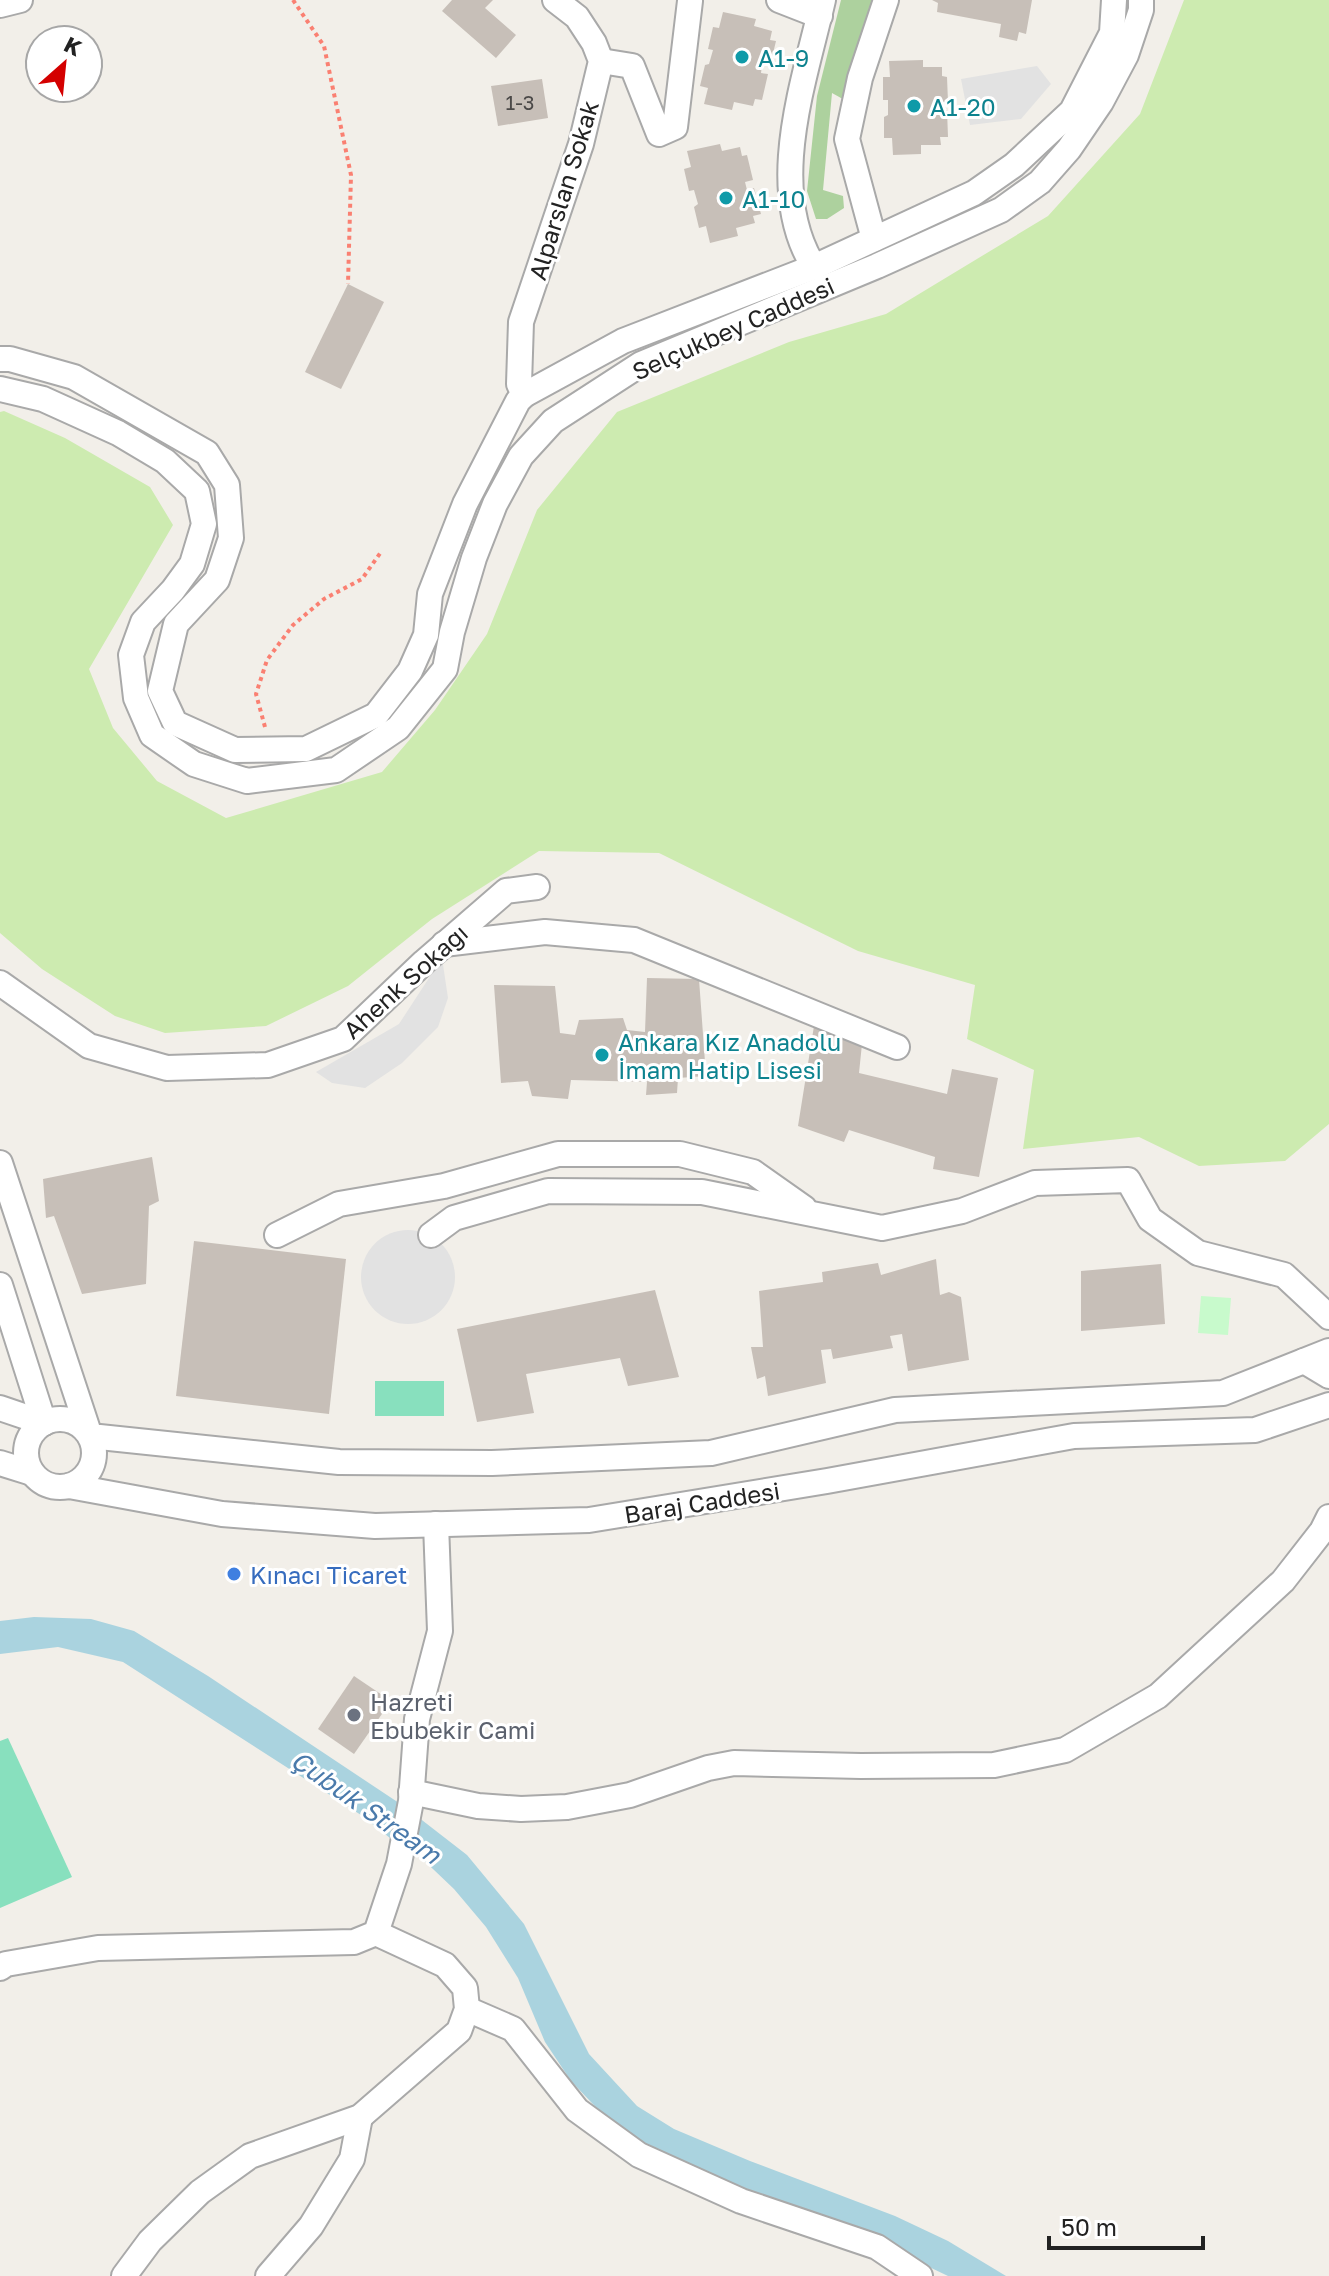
<svg xmlns="http://www.w3.org/2000/svg" width="1329" height="2276" viewBox="0 0 1329 2276" font-family="'Golos Text',sans-serif">
  <rect width="100%" height="100%" fill="#f2efe9"/>
  <polygon fill="#cdebb0" points="1184,0 1329,0 1329,1124 1285,1161 1199,1166 1139,1137 1023,1149 1034,1070 967,1039 975,985 858,951 659,853 539,851 432,919 348,986 266,1026 165,1033 115,1016 42,969 0,933 0,412 4,411 65,438 150,487 173,525 89,669 113,728 157,781 226,818 382,772 435,710 487,634 537,510 617,412 789,342 886,314 1048,216 1140,114"/>
  <polygon fill="#add19e" points="841,0 886,0 850,103 832,93 823,190 843,196 844,208 827,219 816,219 807,191 817,96"/>
  <polygon fill="#c8facc" points="1201,1296 1231,1298 1228,1335 1198,1333"/>
  <g fill="#88e0be">
    <rect x="375" y="1381" width="69" height="35"/>
    <polygon points="8,1738 72,1877 0,1908 0,1741"/>
  </g>
  <g fill="#e2e2e2">
    <polygon points="1037,66 1051,84 1021,119 970,125 961,79"/>
    <polygon points="442,958 448,998 438,1027 402,1063 365,1088 332,1083 316,1072 399,1024"/>
    <circle cx="408" cy="1277" r="47"/>
  </g>
  <g fill="#aad3df">
    <polygon points="34,1617 91,1619 134,1631 208,1676 399,1803 390,1838 361,1815 123,1662 58,1647 0,1654 0,1621"/>
    <polygon points="418,1817 467,1855 524,1924 589,2054 637,2106 674,2129 750,2161 895,2216 948,2241 1006,2276 948,2276 858,2233 667,2159 609,2121 571,2081 545,2042 518,1978 486,1927 454,1889 413,1850"/>
  </g>
  <g fill="#c7bfb8">
    <polygon points="452,0 493,0 485,8 516,35 496,58 442,11"/>
    <polygon points="932,0 1032,0 1026,34 1019,32 1017,41 999,37 1001,24 937,12 938,3"/>
    <polygon points="723,12 756,19 754,26 772,31 770,40 776,41 770,66 762,65 761,73 768,74 762,100 755,99 753,106 734,102 732,110 704,104 708,88 700,86 705,65 709,64 713,50 708,49 713,27 719,28"/>
    <polygon points="923,60 923,67 942,67 942,76 947,77 948,102 940,102 940,111 947,110 948,137 940,137 941,145 921,145 921,154 893,155 892,138 884,138 884,117 888,115 888,100 883,100 883,77 890,77 889,61"/>
    <polygon points="542,79 548,118 498,126 491,86"/>
    <polygon points="720,144 722,151 740,147 742,156 747,155 753,180 745,182 747,190 754,188 761,214 753,216 755,223 736,228 738,236 710,243 706,226 699,228 694,207 698,204 694,190 689,191 684,169 691,167 687,151"/>
    <polygon points="348,284 384,302 341,389 305,372"/>
    <polygon points="647,978 699,979 706,1076 678,1078 677,1093 646,1095 647,1082 571,1080 568,1099 532,1096 528,1081 501,1083 494,985 555,986 560,1033 575,1035 579,1020 623,1018 627,1030 645,1032"/>
    <polygon points="814,1026 862,1044 859,1073 947,1094 952,1069 998,1078 979,1177 933,1169 935,1157 849,1130 844,1142 798,1126"/>
    <polygon points="152,1157 159,1201 149,1206 146,1284 82,1294 54,1216 46,1218 43,1179"/>
    <polygon points="194,1241 346,1259 329,1414 176,1396"/>
    <polygon points="936,1259 940,1295 949,1292 961,1297 969,1360 908,1371 902,1334 890,1336 893,1348 833,1359 831,1349 821,1350 826,1383 768,1396 765,1376 757,1379 751,1347 763,1347 759,1291 823,1282 822,1272 878,1263 881,1275"/>
    <polygon points="1161,1264 1165,1324 1081,1331 1081,1271"/>
    <polygon points="655,1290 679,1377 628,1386 620,1358 526,1374 534,1413 477,1422 457,1329"/>
    <polygon points="354,1676 391,1701 354,1754 318,1729"/>
  </g>
  <g fill="none" stroke-linecap="round" stroke-linejoin="round">
    <g stroke="#a9a9a9" stroke-width="28">
      <g id="minor">
        <polyline points="779,0 820,16"/>
        <polyline points="0,5 20,0"/>
        <polyline points="601,61 632,66 659,134 675,127 690,1"/>
        <polyline points="874,239 847,139 860,78 886,0"/>
        <path d="M814,267C765,189 804,83 823,0"/>
        <polyline points="0,359 10,359 74,377 207,453 227,485 231,538 217,580 176,624 160,691 175,723 235,750 306,749 376,715 410,671 426,635 430,594 465,504 518,401 524,395 623,341 814,267 974,193 1014,165 1072,111 1112,33 1114,0"/>
        <polyline points="0,389 43,399 118,433 165,461 197,491 204,524 192,564 173,590 143,622 131,655 136,698 152,735 194,764 247,781 336,770 398,728 445,669 452,632 474,558 495,504 521,456 553,421 641,364 877,266 1001,210 1040,182 1069,149 1101,102 1126,55 1141,10 1141,0"/>
        <polyline points="524,395 519,384 521,322 581,144 601,61 594,43 577,17 555,0"/>
        <polyline points="444,944 545,932 634,940 897,1047"/>
        <polyline points="0,983 89,1046 167,1068 268,1065 343,1039 424,962 506,891 537,887"/>
        <polyline points="0,1163 90,1436 339,1462 492,1463 711,1453 895,1410 1223,1393 1329,1351"/>
        <polyline points="277,1235 339,1204 444,1186 558,1154 680,1154 753,1172 804,1208"/>
        <polyline points="431,1235 454,1218 548,1191 702,1192 882,1228 962,1211 1035,1183 1128,1180 1150,1219 1198,1253 1284,1275 1329,1317"/>
        <polyline points="0,1285 44,1423"/>
        <polyline points="1304,1361 1329,1376"/>
        <polyline points="0,1408 44,1423"/>
        <circle cx="60" cy="1453" r="34"/>
        <polyline points="0,1463 32,1473"/>
        <polyline points="69,1486 222,1514 375,1526 589,1520 827,1481 1074,1436 1255,1430 1329,1405"/>
        <polyline points="411,1792 478,1806 521,1809 567,1807 630,1795 708,1768 734,1763 861,1766 994,1765 1065,1750 1158,1696 1283,1581 1322,1531 1329,1517"/>
        <polyline points="0,1968 6,1964 98,1948 354,1942 376,1933 399,1864 411,1801 417,1719 440,1631 436,1524"/>
        <polyline points="467,2009 513,2029 577,2110 639,2155 741,2201 877,2247 920,2276"/>
        <polyline points="124,2276 150,2241 200,2192 250,2156 360,2117 459,2031 467,2009 465,1988 445,1965 376,1933"/>
        <polyline points="268,2276 311,2226 352,2159 360,2117"/>
      </g>
    </g>
    <g stroke="#fa8072" stroke-width="4" stroke-dasharray="4 4" stroke-linecap="butt">
      <polyline points="293,0 324,46 351,175 348,284"/>
      <polyline points="265,727 256,694 267,660 293,625 324,599 362,579 381,552"/>
    </g>
    <use href="#minor" stroke="#fff" stroke-width="24"/>
  </g>
  <g fill="#0f9aa8" stroke="#fff" stroke-width="3">
    <circle cx="742" cy="57" r="8"/>
    <circle cx="914" cy="106" r="8"/>
    <circle cx="726" cy="198" r="8"/>
    <circle cx="602" cy="1055" r="8"/>
  </g>
  <circle fill="#3f7fe0" stroke="#fff" stroke-width="3" cx="234" cy="1574" r="8"/>
  <circle fill="#6b7280" stroke="#fff" stroke-width="3" cx="354" cy="1715" r="8"/>
  <g text-anchor="middle" dominant-baseline="central" stroke-width="6" stroke-linejoin="round" paint-order="stroke">
    <g font-size="20" fill="#4b4948">
      <text x="520" y="102">1-3</text>
    </g>
    <g font-size="24" fill="#0d838f" stroke="#fff" text-anchor="start">
      <text x="758" y="57">A1-9</text>
      <text x="930" y="106">A1-20</text>
      <text x="742" y="198">A1-10</text>
      <text x="618" y="1041">Ankara Kız Anadolu<tspan x="618" dy="28">İmam Hatip Lisesi</tspan></text>
    </g>
    <g font-size="24" fill="#222" stroke="#fff">
      <text transform="translate(563 190) rotate(-73)">Alparslan Sokak</text>
      <text transform="translate(733 328) rotate(-24)">Selçukbey Caddesi</text>
      <text transform="translate(405 981) rotate(-42)">Ahenk Sokağı</text>
      <text transform="translate(702 1502) rotate(-9)">Baraj Caddesi</text>
    </g>
    <g font-size="24" fill="#366cbe" stroke="#fff" text-anchor="start">
      <text x="250" y="1574">Kınacı Ticaret</text>
    </g>
    <g font-size="24" fill="#5b616d" stroke="#fff" text-anchor="start">
      <text x="370" y="1701">Hazreti<tspan x="370" dy="28">Ebubekir Cami</tspan></text>
    </g>
    <g font-size="26" font-style="italic" fill="#4a7aab" stroke="#fff">
      <text transform="translate(366 1807) rotate(35)">Çubuk Stream</text>
    </g>
  </g>
  <g transform="translate(64 64) rotate(27)"><circle r="38" fill="#ffffff" stroke="#a7a7a7" stroke-width="2"/>
  <path d="M0-6L14 30L0 20L-14 30Z" fill="#d40000"/>
  <text y="-12" font-size="22" font-weight="bold" text-anchor="middle" fill="#222222">K</text>
  </g>
  <path d="M1049 2236v12h154v-12" fill="none" stroke="#222222" stroke-width="4"/>
  <text x="1061" y="2236" font-size="24" fill="#222222" stroke="#ffffff" stroke-width="6" paint-order="stroke">50 m</text>
</svg>
